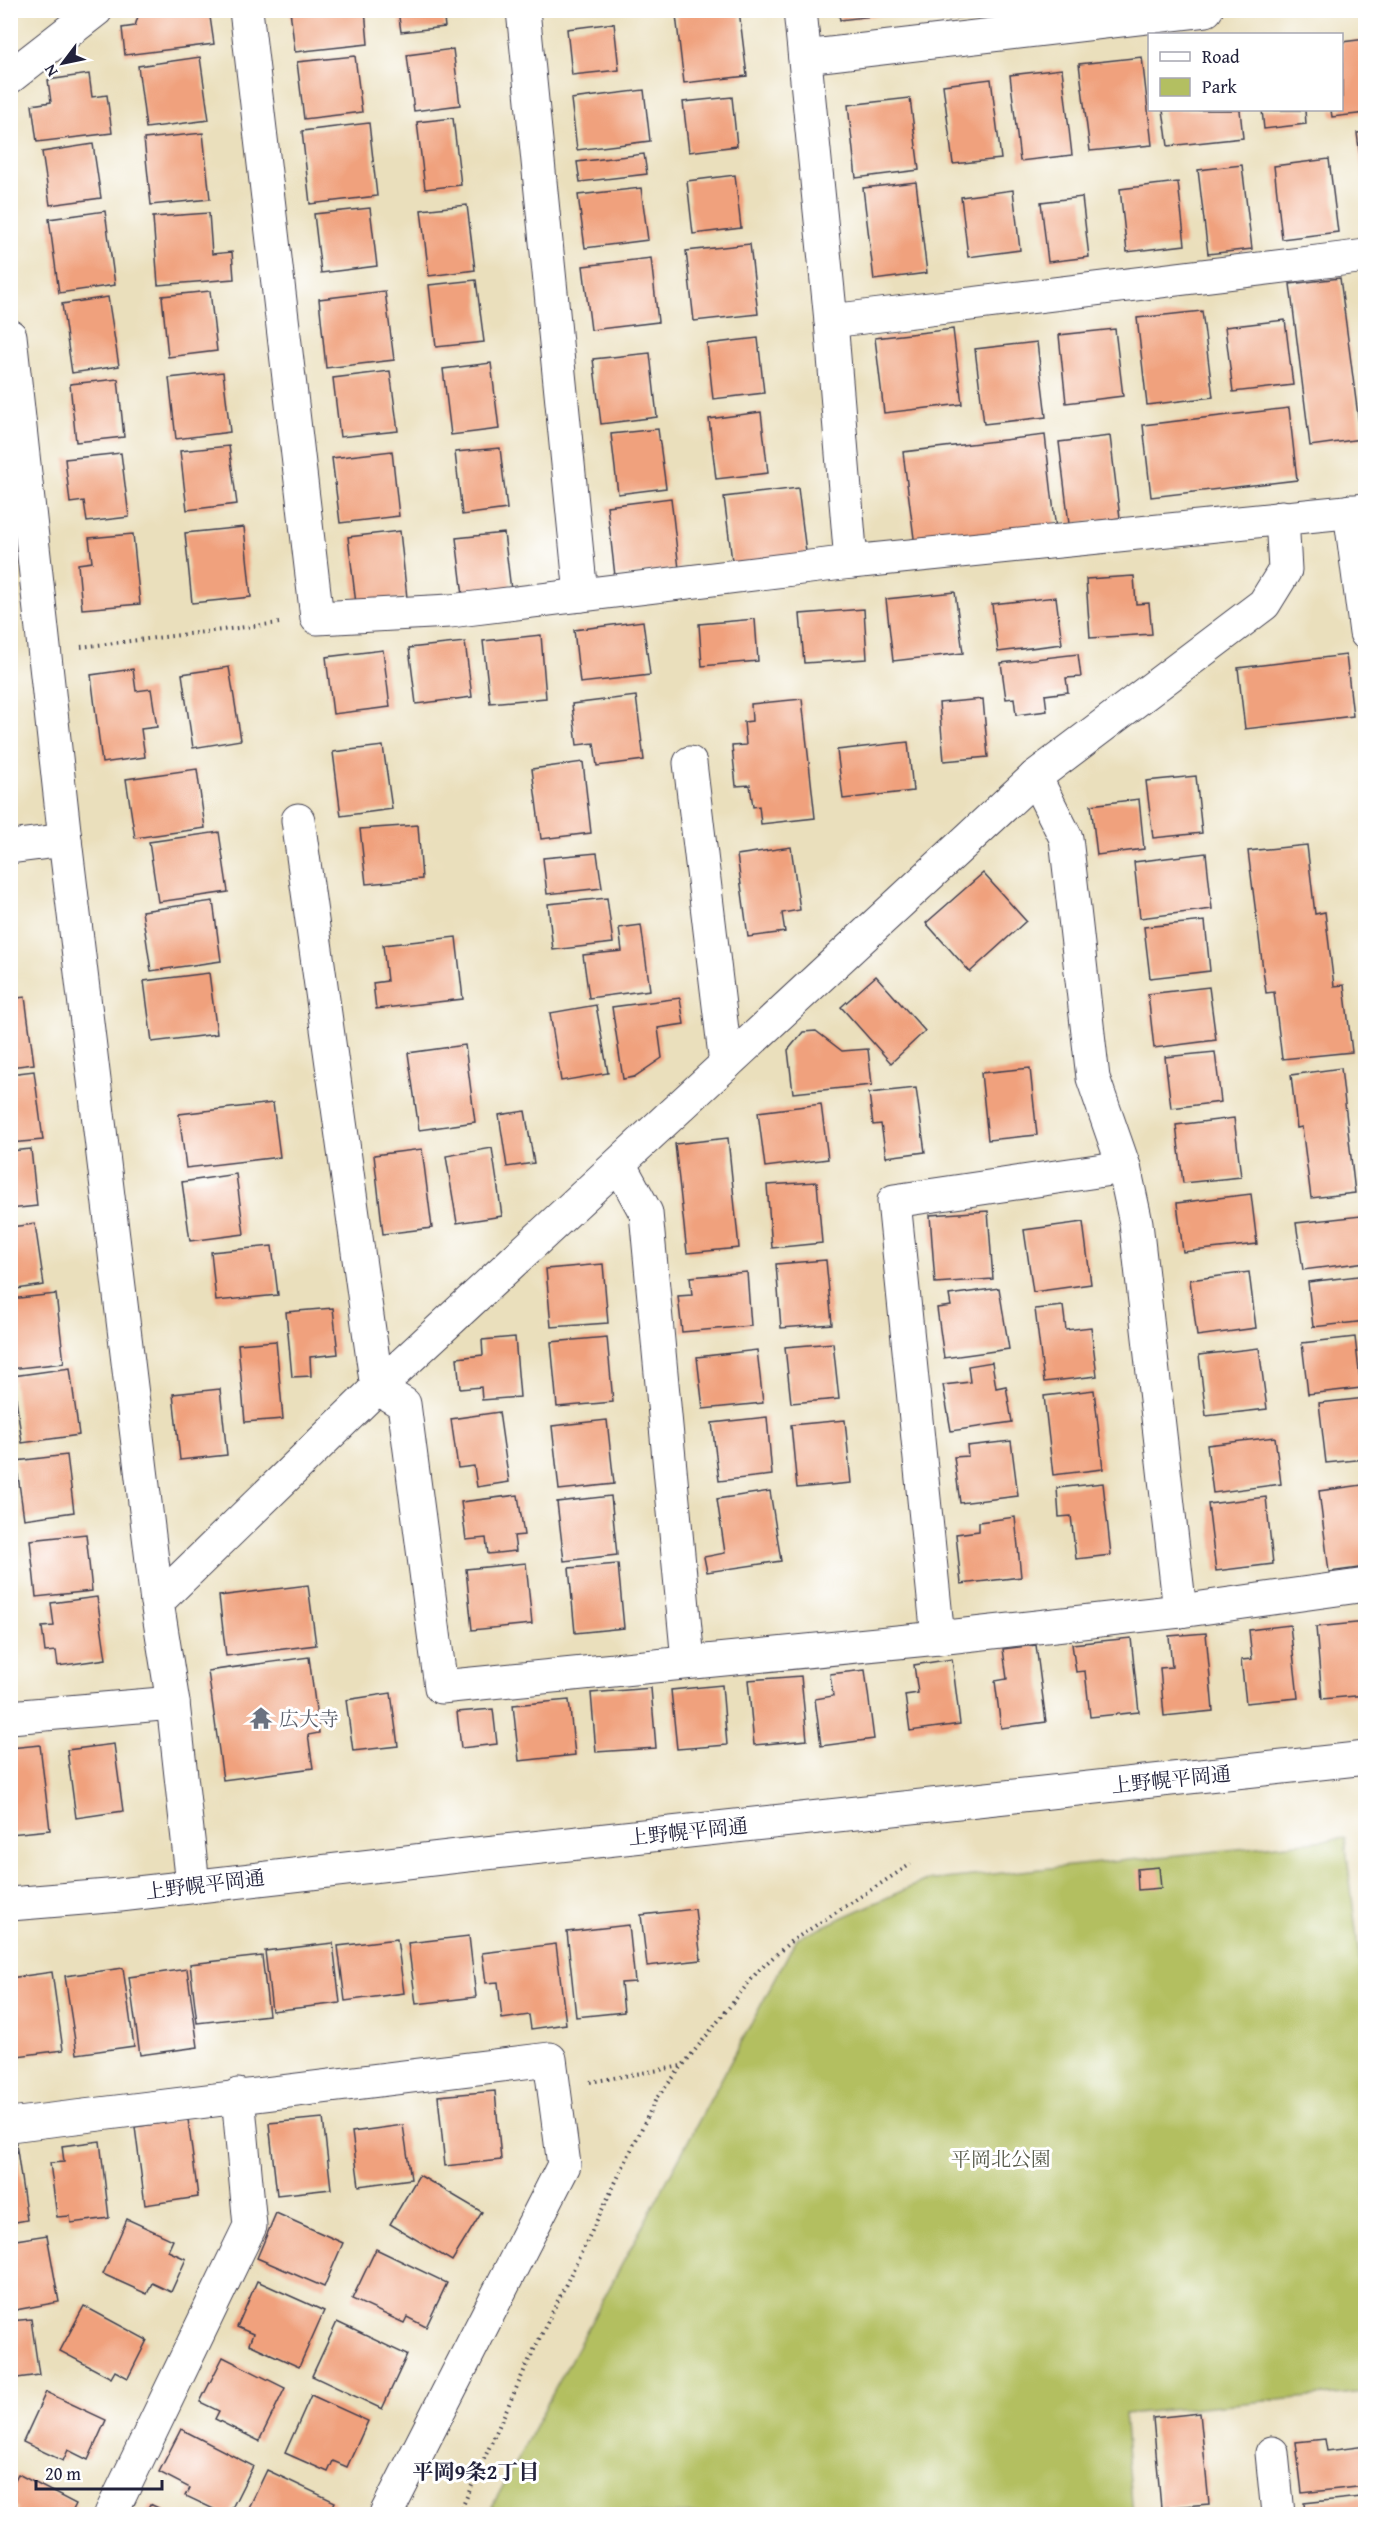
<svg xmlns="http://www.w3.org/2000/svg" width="1376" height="2525" viewBox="0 0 1376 2525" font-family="'Gentium Book Plus','Noto Serif JP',serif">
  <rect width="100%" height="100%" fill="#fff"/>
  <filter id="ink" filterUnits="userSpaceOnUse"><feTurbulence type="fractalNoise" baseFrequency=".0167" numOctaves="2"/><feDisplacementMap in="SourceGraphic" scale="12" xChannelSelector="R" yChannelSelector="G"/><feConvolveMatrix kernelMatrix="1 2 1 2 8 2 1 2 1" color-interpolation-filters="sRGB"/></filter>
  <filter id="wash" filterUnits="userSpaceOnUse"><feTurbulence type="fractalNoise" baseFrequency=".008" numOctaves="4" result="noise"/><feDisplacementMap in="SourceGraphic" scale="24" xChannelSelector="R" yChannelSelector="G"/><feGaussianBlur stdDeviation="1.35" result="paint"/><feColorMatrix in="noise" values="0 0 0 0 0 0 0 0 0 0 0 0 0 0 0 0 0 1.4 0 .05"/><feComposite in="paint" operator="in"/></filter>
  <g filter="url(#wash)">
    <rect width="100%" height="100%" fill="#eadfbc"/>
    <polygon fill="#b3bf61" stroke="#6a704e" stroke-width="1.5" points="1345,1838 1366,2016 1365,2392 1124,2414 1133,2514 488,2514 797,1938 924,1881"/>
    <g id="blocks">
      <g fill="#f0a17d">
        <polygon points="140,10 209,10 214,44 125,55 122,28 135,26"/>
        <polygon points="290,10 365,10 368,44 295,52"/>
        <polygon points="398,10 443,10 445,27 401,32"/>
        <polygon points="714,10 739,10 747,76 684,83 676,15"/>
        <polygon points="838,10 906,10 907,12 840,20"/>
        <polygon points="940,10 1008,10 1008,12 941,20"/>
        <polygon points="614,23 619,70 572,75 567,29"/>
        <polygon points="1366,39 1366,113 1332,117 1331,110 1342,110 1342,42"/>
        <polygon points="453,49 460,105 414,111 407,55"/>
        <polygon points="355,56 362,112 304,119 297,62"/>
        <polygon points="200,57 209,120 146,128 138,66"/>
        <polygon points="1142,57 1152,145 1090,151 1079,64"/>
        <polygon points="1062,69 1072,155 1020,161 1010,75"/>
        <polygon points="89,74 92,97 107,95 112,133 37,142 32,105 51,102 48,80"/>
        <polygon points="991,79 1001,159 953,164 943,85"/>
        <polygon points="644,90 650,141 577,150 571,99"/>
        <polygon points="732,97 737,146 689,152 683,102"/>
        <polygon points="910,98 919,170 856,178 848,105"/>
        <polygon points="1163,110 1240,110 1243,138 1168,146"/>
        <polygon points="1262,110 1305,110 1306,124 1264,129"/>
        <polygon points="453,118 461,185 425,189 417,122"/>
        <polygon points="369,123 377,196 310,204 302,131"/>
        <polygon points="1366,132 1366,187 1364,187 1357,133"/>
        <polygon points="203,133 210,199 151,205 144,139"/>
        <polygon points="93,144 101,198 50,205 42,152"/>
        <polygon points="644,154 647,174 580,182 577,162"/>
        <polygon points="1329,159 1338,232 1282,239 1274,166"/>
        <polygon points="1242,165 1252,249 1208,254 1198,170"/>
        <polygon points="735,175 741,228 693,234 687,181"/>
        <polygon points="916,182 927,273 874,280 863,188"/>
        <polygon points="1178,182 1185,245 1127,252 1120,189"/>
        <polygon points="641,188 648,240 585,248 578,195"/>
        <polygon points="1013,190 1020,250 968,257 961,197"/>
        <polygon points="1082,197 1089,257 1048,262 1041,202"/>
        <polygon points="467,205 475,270 429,276 421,210"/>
        <polygon points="370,208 377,266 321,273 314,214"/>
        <polygon points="105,211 115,285 59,293 49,219"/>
        <polygon points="209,213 212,254 232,252 234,279 158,285 153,217"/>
        <polygon points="750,244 758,314 694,321 686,251"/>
        <polygon points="651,258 658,322 591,330 583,266"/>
        <polygon points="1340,278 1361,439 1310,446 1290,284"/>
        <polygon points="476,280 484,342 436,347 429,285"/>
        <polygon points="210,291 217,351 168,357 162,296"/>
        <polygon points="385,291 394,360 326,368 319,299"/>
        <polygon points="108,297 119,366 72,373 62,304"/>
        <polygon points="1202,311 1213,397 1147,405 1137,318"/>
        <polygon points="1285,320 1293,385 1233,392 1225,327"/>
        <polygon points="953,329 962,404 884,413 875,338"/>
        <polygon points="1115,329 1123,396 1066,403 1059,335"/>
        <polygon points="758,338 764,393 713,399 707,344"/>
        <polygon points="1037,342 1046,417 984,424 975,349"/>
        <polygon points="650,353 657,417 601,424 593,359"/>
        <polygon points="491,363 499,429 451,435 443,369"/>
        <polygon points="390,371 398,431 340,437 333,378"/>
        <polygon points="223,372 230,432 176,439 169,378"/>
        <polygon points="118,379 124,437 76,442 70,384"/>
        <polygon points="1289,408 1297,480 1151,497 1143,425"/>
        <polygon points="761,412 768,473 716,479 709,419"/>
        <polygon points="658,429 666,488 618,494 611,434"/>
        <polygon points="1045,435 1056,530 915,546 903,452"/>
        <polygon points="1110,436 1120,518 1069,524 1059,442"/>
        <polygon points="229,446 237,504 187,510 180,451"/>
        <polygon points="500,448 507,509 462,515 455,452"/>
        <polygon points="392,451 399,516 340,523 332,458"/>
        <polygon points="121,453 129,517 87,522 84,501 70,503 65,459"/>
        <polygon points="798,488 807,560 733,569 724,497"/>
        <polygon points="671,498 679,569 615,576 607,506"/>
        <polygon points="244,527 251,597 192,603 185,533"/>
        <polygon points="400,531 407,598 356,604 348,537"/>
        <polygon points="504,533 512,598 464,604 456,538"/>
        <polygon points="133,534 140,604 82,609 78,564 92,562 89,538"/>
        <polygon points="1134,576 1136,604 1149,603 1152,634 1090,638 1086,579"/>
        <polygon points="955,592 963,653 893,661 886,599"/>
        <polygon points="1056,597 1062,644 998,652 992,604"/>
        <polygon points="864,609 867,659 804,663 800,614"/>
        <polygon points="755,619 758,661 702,666 699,624"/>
        <polygon points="643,621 650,675 580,683 574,630"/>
        <polygon points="541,635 546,698 490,703 483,641"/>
        <polygon points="465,642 472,697 416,704 409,648"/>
        <polygon points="383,650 390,707 333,714 326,657"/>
        <polygon points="1078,654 1081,677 1066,678 1068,692 1045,695 1047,711 1016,715 1014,698 1006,699 1001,663"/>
        <polygon points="1346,655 1353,716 1245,729 1238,668"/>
        <polygon points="229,667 241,740 193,748 182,674"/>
        <polygon points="133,669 136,691 151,689 157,727 141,729 145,757 102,763 91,675"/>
        <polygon points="636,696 644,760 597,766 594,743 577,745 572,704"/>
        <polygon points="802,699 815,818 761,824 759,806 753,807 750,785 736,786 732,746 746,745 744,722 752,721 751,704"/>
        <polygon points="983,699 988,757 944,761 939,703"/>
        <polygon points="908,742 913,791 843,799 837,750"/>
        <polygon points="383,746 392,809 341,816 333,752"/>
        <polygon points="583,762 591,833 541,839 532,769"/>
        <polygon points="197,769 205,828 135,838 126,779"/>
        <polygon points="1196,776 1202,833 1153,838 1146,781"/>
        <polygon points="1139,799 1144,849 1097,855 1091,805"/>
        <polygon points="418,825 422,879 366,884 360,829"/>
        <polygon points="219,832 228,892 158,902 149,842"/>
        <polygon points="1307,845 1315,914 1325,912 1334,986 1344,985 1352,1052 1282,1059 1274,992 1266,993 1248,851"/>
        <polygon points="791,847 800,910 782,913 785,932 748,937 737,855"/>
        <polygon points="597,853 602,888 547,894 543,858"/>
        <polygon points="1206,853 1212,909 1140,918 1134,862"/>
        <polygon points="983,873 1026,921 970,972 926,923"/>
        <polygon points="607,898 613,943 553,950 548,904"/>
        <polygon points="213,901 221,961 151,971 142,911"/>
        <polygon points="1205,921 1210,971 1150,978 1144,927"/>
        <polygon points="641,925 650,990 589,998 583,955 622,951 619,928"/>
        <polygon points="456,937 463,999 376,1009 373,983 387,981 383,945"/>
        <polygon points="209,973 217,1034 152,1042 144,981"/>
        <polygon points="876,976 925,1031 891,1063 841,1007"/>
        <polygon points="1209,987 1216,1040 1154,1048 1148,994"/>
        <polygon points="25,997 34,1064 10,1067 10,999"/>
        <polygon points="680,998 684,1024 658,1028 662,1058 634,1077 623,1079 612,1007"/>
        <polygon points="596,1005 608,1073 561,1081 550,1013"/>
        <polygon points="816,1031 842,1051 868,1049 872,1085 793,1093 788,1050 803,1032"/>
        <polygon points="465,1045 475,1122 419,1130 408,1053"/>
        <polygon points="1215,1052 1221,1102 1171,1108 1165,1057"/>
        <polygon points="1030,1068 1037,1135 988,1140 981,1073"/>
        <polygon points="1341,1068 1355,1193 1311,1198 1302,1127 1297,1128 1291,1075"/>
        <polygon points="34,1071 43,1140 10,1143 10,1074"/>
        <polygon points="916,1088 925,1152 886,1157 881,1124 873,1125 869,1093"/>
        <polygon points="273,1103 280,1157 186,1168 179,1114"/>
        <polygon points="821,1104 828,1159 765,1167 758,1112"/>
        <polygon points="525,1111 534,1163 507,1167 499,1115"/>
        <polygon points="1234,1118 1241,1177 1183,1183 1176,1125"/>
        <polygon points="728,1138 739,1248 687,1253 675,1144"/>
        <polygon points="492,1148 502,1216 457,1223 446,1156"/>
        <polygon points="31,1149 37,1206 10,1209 10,1151"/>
        <polygon points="422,1149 432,1228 383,1234 374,1155"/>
        <polygon points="236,1174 244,1234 190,1241 182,1182"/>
        <polygon points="817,1182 822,1243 772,1248 767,1185"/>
        <polygon points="1251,1194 1257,1244 1183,1252 1177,1203"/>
        <polygon points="988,1211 993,1279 935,1283 930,1215"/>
        <polygon points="1361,1216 1366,1262 1303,1270 1296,1223"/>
        <polygon points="1083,1222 1091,1284 1033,1292 1024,1230"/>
        <polygon points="35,1224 44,1285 10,1290 10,1227"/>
        <polygon points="272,1246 278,1295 216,1301 211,1252"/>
        <polygon points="826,1260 832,1324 781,1328 776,1264"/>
        <polygon points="603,1264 608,1323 551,1327 546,1269"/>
        <polygon points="747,1272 751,1326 682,1332 678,1296 692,1295 690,1277"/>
        <polygon points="1249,1272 1256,1328 1197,1336 1190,1280"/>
        <polygon points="1366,1275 1366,1321 1313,1327 1308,1282"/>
        <polygon points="999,1288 1009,1349 944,1358 937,1308 951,1306 949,1295"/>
        <polygon points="56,1294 64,1363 10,1369 10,1299"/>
        <polygon points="1063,1306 1066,1330 1091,1327 1097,1376 1044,1382 1035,1309"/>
        <polygon points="333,1308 338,1354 310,1357 311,1376 292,1377 286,1312"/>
        <polygon points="515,1337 520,1397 482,1400 481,1387 460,1389 457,1358 483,1355 482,1340"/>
        <polygon points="607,1337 613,1402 557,1407 551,1342"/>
        <polygon points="1355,1337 1361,1388 1308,1394 1302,1343"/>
        <polygon points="276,1341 283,1419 245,1422 238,1344"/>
        <polygon points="833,1343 839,1399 791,1403 785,1347"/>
        <polygon points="1259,1348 1267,1409 1206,1416 1199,1355"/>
        <polygon points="757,1350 763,1403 703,1409 697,1357"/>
        <polygon points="992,1362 996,1388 1006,1386 1012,1422 951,1431 943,1385 970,1382 968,1366"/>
        <polygon points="70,1368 79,1435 22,1443 13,1376"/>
        <polygon points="220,1389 227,1455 180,1460 173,1394"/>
        <polygon points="1094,1390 1103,1469 1053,1475 1044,1396"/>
        <polygon points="1366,1398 1366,1459 1326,1463 1319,1403"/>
        <polygon points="499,1412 509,1482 477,1487 474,1466 458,1468 451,1419"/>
        <polygon points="767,1417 772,1475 719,1481 712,1423"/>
        <polygon points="607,1420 614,1484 559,1490 552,1426"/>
        <polygon points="845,1420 851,1483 797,1488 791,1425"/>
        <polygon points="1275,1437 1281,1484 1213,1493 1207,1445"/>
        <polygon points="1011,1441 1018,1496 960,1503 954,1457 968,1456 967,1446"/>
        <polygon points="67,1455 74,1512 24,1519 16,1461"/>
        <polygon points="1103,1483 1111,1555 1076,1559 1071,1516 1059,1517 1057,1488"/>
        <polygon points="1362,1485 1366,1519 1366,1567 1329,1572 1319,1491"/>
        <polygon points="770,1491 781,1561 707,1572 704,1557 725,1553 717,1499"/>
        <polygon points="518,1495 524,1535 514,1536 516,1551 488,1554 486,1538 466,1540 461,1502"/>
        <polygon points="611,1496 617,1555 564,1561 557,1502"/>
        <polygon points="1266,1497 1273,1564 1216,1571 1208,1504"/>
        <polygon points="1015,1517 1021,1577 961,1584 956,1534 979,1531 979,1522"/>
        <polygon points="86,1534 92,1591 36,1597 30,1540"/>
        <polygon points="526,1563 532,1624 472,1630 466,1569"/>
        <polygon points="618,1564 624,1628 575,1633 569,1568"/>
        <polygon points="308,1585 316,1645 226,1656 219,1596"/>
        <polygon points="97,1597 106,1659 58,1666 56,1651 45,1652 42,1627 54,1626 51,1603"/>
        <polygon points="1366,1622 1366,1695 1322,1699 1316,1627"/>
        <polygon points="1290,1625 1298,1698 1246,1703 1241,1660 1252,1659 1249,1630"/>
        <polygon points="1206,1633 1213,1711 1164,1716 1160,1668 1172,1667 1169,1636"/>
        <polygon points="1131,1638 1139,1712 1090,1717 1085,1671 1076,1672 1072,1644"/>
        <polygon points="1036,1645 1046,1722 1001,1728 995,1681 1007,1679 1003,1649"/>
        <polygon points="309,1657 319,1733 308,1735 313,1768 223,1780 208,1671"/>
        <polygon points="952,1659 960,1724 910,1731 905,1695 918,1693 914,1665"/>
        <polygon points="865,1670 874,1739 821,1746 815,1699 833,1696 830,1674"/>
        <polygon points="801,1676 807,1740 754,1745 748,1680"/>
        <polygon points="722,1685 727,1745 677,1749 671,1690"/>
        <polygon points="651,1688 656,1748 596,1752 591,1693"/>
        <polygon points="391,1693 398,1746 353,1751 346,1700"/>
        <polygon points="569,1700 575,1755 519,1761 513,1705"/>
        <polygon points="493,1709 497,1744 461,1748 457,1712"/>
        <polygon points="114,1744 123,1811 76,1818 67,1750"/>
        <polygon points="40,1745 50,1830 10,1834 10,1748"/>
        <polygon points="1159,1867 1161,1888 1138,1890 1137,1869"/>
        <polygon points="695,1909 701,1960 647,1966 641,1915"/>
        <polygon points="629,1925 635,1982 621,1983 624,2012 576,2017 567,1932"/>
        <polygon points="469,1936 476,1997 416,2004 408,1943"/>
        <polygon points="397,1939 404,1993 345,2001 338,1946"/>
        <polygon points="333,1943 340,2003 272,2011 265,1951"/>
        <polygon points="556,1944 566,2024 531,2029 529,2015 502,2019 498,1982 486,1983 482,1953"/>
        <polygon points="262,1956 269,2015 197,2023 190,1964"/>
        <polygon points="123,1968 134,2046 77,2054 65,1976"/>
        <polygon points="187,1969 198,2047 140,2055 129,1977"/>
        <polygon points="52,1972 63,2050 10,2057 10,1978"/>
        <polygon points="495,2091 501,2160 445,2166 438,2096"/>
        <polygon points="323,2118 331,2189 277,2195 269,2123"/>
        <polygon points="188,2119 198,2197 145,2205 135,2127"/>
        <polygon points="403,2125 411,2179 359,2186 352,2132"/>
        <polygon points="100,2141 109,2218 71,2223 70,2216 57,2217 50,2163 64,2162 62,2146"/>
        <polygon points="10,2143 16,2143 27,2220 10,2223"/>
        <polygon points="419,2175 482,2212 452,2261 390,2224"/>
        <polygon points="276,2213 343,2243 324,2287 257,2258"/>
        <polygon points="127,2219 173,2240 168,2251 186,2259 171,2292 152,2283 147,2294 103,2274"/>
        <polygon points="47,2235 59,2302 10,2311 10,2241"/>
        <polygon points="376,2249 447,2283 426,2327 407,2317 404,2323 352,2299"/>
        <polygon points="257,2281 324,2311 299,2367 249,2344 253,2334 237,2327"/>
        <polygon points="84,2306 147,2340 128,2378 115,2371 111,2378 60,2351"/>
        <polygon points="31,2319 39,2375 10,2379 10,2321"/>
        <polygon points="337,2322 407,2355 382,2409 312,2376"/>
        <polygon points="223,2357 285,2388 259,2441 215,2419 219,2411 200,2402"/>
        <polygon points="46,2392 106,2420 88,2460 68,2450 63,2461 23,2442"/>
        <polygon points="311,2395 368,2421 347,2467 333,2461 328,2472 285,2453"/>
        <polygon points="1200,2413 1209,2504 1161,2508 1153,2418"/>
        <polygon points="181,2429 253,2466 229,2514 224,2514 186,2496 190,2488 159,2472"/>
        <polygon points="1325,2439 1327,2451 1366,2446 1366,2486 1302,2493 1296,2442"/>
        <polygon points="267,2470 335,2502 329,2514 246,2514"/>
        <polygon points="18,2474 76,2504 71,2514 16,2514 18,2509 10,2505 10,2489"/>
        <polygon points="1360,2497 1362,2514 1305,2514 1304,2503"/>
        <polygon points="150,2504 171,2514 145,2514"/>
      </g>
    </g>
  </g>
  <g filter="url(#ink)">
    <use href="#blocks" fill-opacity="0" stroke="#403e4e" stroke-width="1.5"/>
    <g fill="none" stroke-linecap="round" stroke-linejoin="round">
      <g stroke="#403e4e" stroke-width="35">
        <g id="street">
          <polyline points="246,10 317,618 450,611 851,562"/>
          <polyline points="523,10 581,595"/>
          <polyline points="800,10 831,321 851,562 1366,510"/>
          <polyline points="805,57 1206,10"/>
          <polyline points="10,77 96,10"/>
          <polyline points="831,321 1366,256"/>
          <polyline points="10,336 65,840 157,1602 173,1703 193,1885"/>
          <polyline points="1350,511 1366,633"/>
          <polyline points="690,763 726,1064"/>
          <polyline points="1035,777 1066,838 1093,1078 1124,1167 1136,1223 1180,1611"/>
          <polyline points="298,820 377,1388 404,1404 441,1687 938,1638 1180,1611 1366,1585"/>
          <polyline points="10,847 65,840"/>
          <polyline points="619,1164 646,1213 688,1661"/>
          <polyline points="157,1602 377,1388 1035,777 1264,604 1285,570 1282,517"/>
          <polyline points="938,1638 894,1201 1124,1167"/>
          <polyline points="10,1717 173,1703"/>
          <polyline points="10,2125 550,2059 564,2165 386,2514"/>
          <polyline points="1272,2453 1278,2514"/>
          <polyline points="111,2514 250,2226 238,2095"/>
        </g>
      </g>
      <g stroke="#403e4e" stroke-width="35">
        <polyline id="secondary" points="10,1904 120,1895 467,1855 1366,1758"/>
      </g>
      <g stroke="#403e4e" stroke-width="4" stroke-dasharray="1.5 4.5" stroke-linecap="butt">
        <polyline points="81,647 279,623"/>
        <polyline points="590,2082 682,2066"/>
        <polyline points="459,2514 530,2358 656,2099 758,1971 790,1942 911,1864"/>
      </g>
      <use href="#street" stroke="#fff" stroke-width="33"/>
      <use href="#secondary" stroke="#fff" stroke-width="33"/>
    </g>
  </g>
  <defs>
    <g id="temple-bare" transform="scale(1.8)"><path d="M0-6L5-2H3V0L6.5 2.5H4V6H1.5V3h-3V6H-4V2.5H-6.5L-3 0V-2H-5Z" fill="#6b7280" stroke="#fff" stroke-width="2.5" paint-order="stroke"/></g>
  </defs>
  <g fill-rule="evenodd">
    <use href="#temple-bare" x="261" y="1718"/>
  </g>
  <g text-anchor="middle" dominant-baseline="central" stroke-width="6" stroke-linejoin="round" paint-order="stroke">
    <g font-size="20" fill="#5b616d" stroke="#fff" text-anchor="start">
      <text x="279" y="1718">広大寺</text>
    </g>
    <g font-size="20" fill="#22223b" stroke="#fff">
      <text transform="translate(1171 1779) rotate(-6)">上野幌平岡通</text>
      <text transform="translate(688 1831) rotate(-6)">上野幌平岡通</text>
      <text transform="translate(205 1884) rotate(-7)">上野幌平岡通</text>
    </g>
    <g font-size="20" fill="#555948" stroke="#fff">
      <text x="1001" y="2158">平岡北公園</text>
    </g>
    <g font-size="21" font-weight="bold" fill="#22223b" stroke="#fff">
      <text x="476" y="2471">平岡9条2丁目</text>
    </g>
  </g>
  <rect width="1376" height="2525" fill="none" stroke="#fff" stroke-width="36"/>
  <rect x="1148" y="33" width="195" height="78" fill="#ffffff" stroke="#a7a7b1" stroke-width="1.5"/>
  <rect x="1160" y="52" width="30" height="9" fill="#ffffff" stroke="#a7a7b1" stroke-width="1.5"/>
  <text x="1202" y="63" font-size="18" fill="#22223b">Road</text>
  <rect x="1160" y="78" width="30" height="18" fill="#b3bf61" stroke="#a7a7b1" stroke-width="1.5"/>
  <text x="1202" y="93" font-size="18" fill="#22223b">Park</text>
  <g transform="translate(63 63) rotate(238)" stroke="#ffffff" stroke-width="4.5" paint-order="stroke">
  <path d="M0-4.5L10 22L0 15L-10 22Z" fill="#22223b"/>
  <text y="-9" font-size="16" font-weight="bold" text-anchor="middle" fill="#22223b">N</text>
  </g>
  <path d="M36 2480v9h126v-9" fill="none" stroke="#22223b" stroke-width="3"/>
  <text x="45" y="2480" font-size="18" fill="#22223b" stroke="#ffffff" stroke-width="4.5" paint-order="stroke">20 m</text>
</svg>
